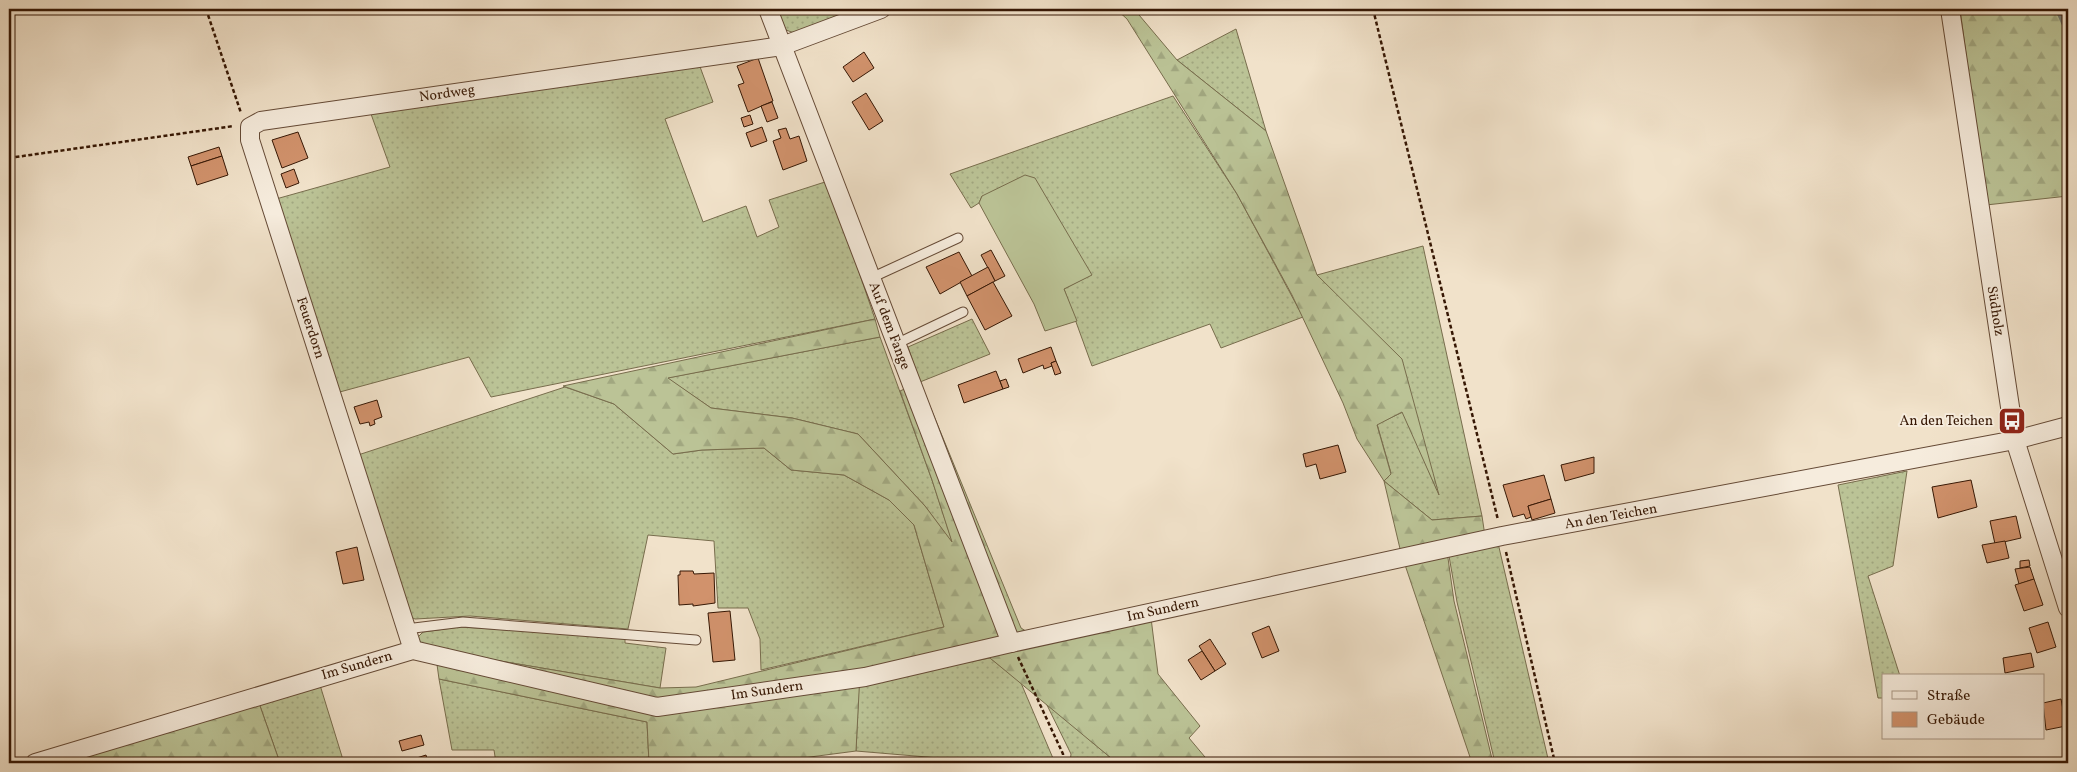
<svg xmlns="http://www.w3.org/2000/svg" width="2077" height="772" viewBox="0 0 2077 772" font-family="Vollkorn,serif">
  <defs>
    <pattern id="grass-dots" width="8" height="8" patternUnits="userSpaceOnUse" patternTransform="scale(1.25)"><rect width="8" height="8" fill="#bbc396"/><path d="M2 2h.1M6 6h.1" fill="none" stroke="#a1a780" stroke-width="1.8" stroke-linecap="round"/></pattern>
    <pattern id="forest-firs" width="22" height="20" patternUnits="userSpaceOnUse" patternTransform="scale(1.25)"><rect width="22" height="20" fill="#bbc396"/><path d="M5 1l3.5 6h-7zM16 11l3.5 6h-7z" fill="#a1a780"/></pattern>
  </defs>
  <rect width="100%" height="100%" fill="#f1e2ca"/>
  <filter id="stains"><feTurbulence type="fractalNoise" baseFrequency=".004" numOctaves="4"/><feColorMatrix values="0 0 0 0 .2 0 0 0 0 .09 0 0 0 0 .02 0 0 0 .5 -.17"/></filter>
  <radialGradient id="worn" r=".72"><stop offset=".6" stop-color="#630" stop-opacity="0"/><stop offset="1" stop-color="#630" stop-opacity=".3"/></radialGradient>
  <g fill="url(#grass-dots)" stroke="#786d4d">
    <polygon points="777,9 867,9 797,34 786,30"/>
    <polygon points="1236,29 1266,131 1177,60"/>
    <polygon points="699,64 713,102 665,119 703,222 746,206 757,237 779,227 769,200 828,181 875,319 491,397 469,357 336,393 276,199 390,167 371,114"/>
    <polygon points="1173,96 1237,194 1303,317 1221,348 1210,324 1092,366 1064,289 1091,275 982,196 979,203 971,208 950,174"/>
    <polygon points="1423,246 1482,516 1432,520 1384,481 1391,473 1377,424 1403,412 1437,490 1424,444 1317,275"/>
    <polygon points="972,319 990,354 920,382 908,347"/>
    <polygon points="880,337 932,480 953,544 925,506 858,434 792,418 711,408 667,378"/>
    <polygon points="565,387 614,404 673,454 702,450 764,448 791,470 844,475 889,500 914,525 944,627 761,670 760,639 748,608 718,608 714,541 648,535 628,629 470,616 415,619 406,615 355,456"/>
    <polygon points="1907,471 1893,566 1868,576 1900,676 1883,676 1883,698 1878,698 1838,485"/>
    <polygon points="1498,543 1549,763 1495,763 1457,602 1449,556"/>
    <polygon points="460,627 625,637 625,643 666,648 660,688 435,650 415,640 423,632"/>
    <polygon points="990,658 1021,683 1055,763 998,763 856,751 859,683"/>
    <polygon points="439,679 647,722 649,763 496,763 494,750 452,750"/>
    <polygon points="320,685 344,763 280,763 259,703"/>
    <polygon points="1046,703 1117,763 1070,763 1071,754"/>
  </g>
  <g fill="url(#forest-firs)" stroke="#786d4d">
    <polygon points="1116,9 1134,9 1177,60 1266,131 1317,275 1402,359 1439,495 1402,412 1377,425 1391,474 1384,481 1432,520 1482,516 1485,536 1446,544 1454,601 1493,763 1472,763 1401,553 1384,481 1357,439 1343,403 1292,295 1237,194 1127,19"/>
    <polygon points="1960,9 2068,9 2068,196 1986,205"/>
    <polygon points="875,319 880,337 668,378 711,408 792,418 858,434 925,506 952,542 932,480 900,391 920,382 1021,628 1045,643 1151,618 1158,674 1200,726 1189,738 1210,763 1117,763 990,658 973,648 860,673 856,751 764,763 649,763 647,722 439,679 435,650 660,688 696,687 944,627 914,525 889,500 844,475 791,470 764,448 702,450 673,454 614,404 563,386"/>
    <polygon points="259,703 280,763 57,763"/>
  </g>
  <polygon fill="#bbc396" stroke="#786d4d" points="1025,175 1035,178 1092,275 1064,289 1077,321 1045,331 1034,304 979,203 982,196"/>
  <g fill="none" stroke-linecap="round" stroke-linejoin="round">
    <polyline stroke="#737b71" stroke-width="4.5" points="2057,9 2068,33"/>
  </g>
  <g fill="#d1926c" stroke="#361704">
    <polygon points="864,52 874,68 853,82 843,67"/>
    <polygon points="758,58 773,101 748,112 738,85 744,83 737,66"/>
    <polygon points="866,93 883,121 869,130 852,102"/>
    <polygon points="772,102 778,118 767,122 761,106"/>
    <polygon points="750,115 753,124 744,127 741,118"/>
    <polygon points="762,127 767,141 751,147 746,133"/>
    <polygon points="786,128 790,139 799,136 807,161 783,170 773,141 781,138 778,130"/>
    <polygon points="298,132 308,158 282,168 272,140"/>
    <polygon points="219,147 222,156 191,166 188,157"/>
    <polygon points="222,156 228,175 197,185 191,166"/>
    <polygon points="294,169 299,183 286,188 281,174"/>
    <polygon points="991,250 1005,276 995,281 981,255"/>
    <polygon points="959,252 972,276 940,294 926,267"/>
    <polygon points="988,267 995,281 967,296 960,282"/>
    <polygon points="993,282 1012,316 985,330 967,296"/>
    <polygon points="1051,347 1056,361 1051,363 1052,366 1044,369 1043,365 1023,373 1018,359"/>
    <polygon points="1056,361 1061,373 1055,375 1051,363"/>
    <polygon points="996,371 1003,389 964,403 958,385"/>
    <polygon points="1006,379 1009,387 1003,389 1000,381"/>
    <polygon points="377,400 382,417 374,420 375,424 370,426 369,422 360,424 354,407"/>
    <polygon points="1338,445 1346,472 1320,479 1316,464 1306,467 1303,454"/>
    <polygon points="1594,457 1594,473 1565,481 1561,465"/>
    <polygon points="1544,475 1551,499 1528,506 1531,517 1526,519 1524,514 1513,517 1503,485"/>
    <polygon points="1971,480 1977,507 1938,518 1932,487"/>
    <polygon points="1551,499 1555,513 1532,520 1528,506"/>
    <polygon points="2016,516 2021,538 1995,544 1990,521"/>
    <polygon points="2005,541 2009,558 1987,563 1982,545"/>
    <polygon points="357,547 364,580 343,584 336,552"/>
    <polygon points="2029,560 2030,566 2020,568 2020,561"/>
    <polygon points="2030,567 2034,579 2019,584 2015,569"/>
    <polygon points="680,571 693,571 694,574 714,573 715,603 693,606 693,604 679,605 678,575 680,575"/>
    <polygon points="2034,579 2043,605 2024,611 2015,585"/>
    <polygon points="730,611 735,660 713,662 708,613"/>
    <polygon points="2048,622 2056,647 2037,653 2029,628"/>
    <polygon points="1269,626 1279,651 1262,658 1252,633"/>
    <polygon points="1210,639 1226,664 1215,671 1199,646"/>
    <polygon points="1202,651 1215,671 1201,680 1188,660"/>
    <polygon points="2031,653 2034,667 2005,673 2003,658"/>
    <polygon points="2061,699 2066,726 2046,730 2043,703"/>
    <polygon points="421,735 424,745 402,751 399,741"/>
    <polygon points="426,755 428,763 401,763"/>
  </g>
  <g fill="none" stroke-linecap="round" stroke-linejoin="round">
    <g stroke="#654a36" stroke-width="11">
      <g id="service">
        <polyline points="871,278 958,238"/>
        <polyline points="896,344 963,312"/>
        <polyline points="406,629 463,622 696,640"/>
      </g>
    </g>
    <g stroke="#654a36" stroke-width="20">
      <g id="minor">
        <polyline points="768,9 1011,643"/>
        <polyline points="1950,9 2015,440 2068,608"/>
        <polyline points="413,650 250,140 250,127 261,121 782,46 881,9"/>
        <polyline points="35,763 413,650 657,707 865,677 1011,643 1502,536 2015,440 2068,426"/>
      </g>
    </g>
    <g stroke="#361704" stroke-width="2.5" stroke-dasharray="4 2.5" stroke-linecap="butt">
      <polyline points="206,9 241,113"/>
      <polyline points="1373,9 1498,520"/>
      <polyline points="9,158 234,126"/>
      <polyline points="1506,552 1555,763"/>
      <polyline points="1018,657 1063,754 1063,763"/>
    </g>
    <use href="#service" stroke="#f6ecdd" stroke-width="9"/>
    <use href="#minor" stroke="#f6ecdd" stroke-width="18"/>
  </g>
  <defs>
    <g id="bus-square" transform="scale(1.4375)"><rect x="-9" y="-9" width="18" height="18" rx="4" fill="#8f2418" stroke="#f6ecdd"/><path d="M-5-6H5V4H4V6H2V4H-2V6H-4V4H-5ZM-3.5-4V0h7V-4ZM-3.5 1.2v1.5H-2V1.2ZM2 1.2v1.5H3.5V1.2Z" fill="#fff"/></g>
  </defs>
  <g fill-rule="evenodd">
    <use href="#bus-square" x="2012" y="421"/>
  </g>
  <g text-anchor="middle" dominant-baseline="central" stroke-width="4" stroke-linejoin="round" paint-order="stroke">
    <g font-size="14" fill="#361704" stroke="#f6ecdd">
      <text transform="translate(447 94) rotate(-8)">Nordweg</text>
      <text transform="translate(1995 311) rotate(81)">Südholz</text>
      <text transform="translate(889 326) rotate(69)">Auf dem Fange</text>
      <text transform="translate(310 328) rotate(72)">Feuerdorn</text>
      <text transform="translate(1611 517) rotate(-10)">An den Teichen</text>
      <text transform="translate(1163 610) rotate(-12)">Im Sundern</text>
      <text transform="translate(357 666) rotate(-16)">Im Sundern</text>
      <text transform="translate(767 691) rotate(-8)">Im Sundern</text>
    </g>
    <g font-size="14" fill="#361704" stroke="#f6ecdd" text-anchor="end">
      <text x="1993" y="421">An den Teichen</text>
    </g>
  </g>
  <rect width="2077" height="772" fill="none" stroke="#f1e2ca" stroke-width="30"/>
  <rect x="10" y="10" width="2057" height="752" fill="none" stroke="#361704" stroke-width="2.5"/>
  <rect x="15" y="15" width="2047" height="742" fill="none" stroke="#361704"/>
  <rect x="1882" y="674" width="162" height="65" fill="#f6ecdd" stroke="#a99786"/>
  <rect x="1892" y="691" width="25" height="8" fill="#f6ecdd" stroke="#a99786"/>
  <text x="1927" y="700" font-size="15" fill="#361704">Straße</text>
  <rect x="1892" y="712" width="25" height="15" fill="#d1926c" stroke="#a99786"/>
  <text x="1927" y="724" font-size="15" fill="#361704">Gebäude</text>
  <rect width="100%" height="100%" filter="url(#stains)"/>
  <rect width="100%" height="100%" fill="url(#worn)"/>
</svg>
